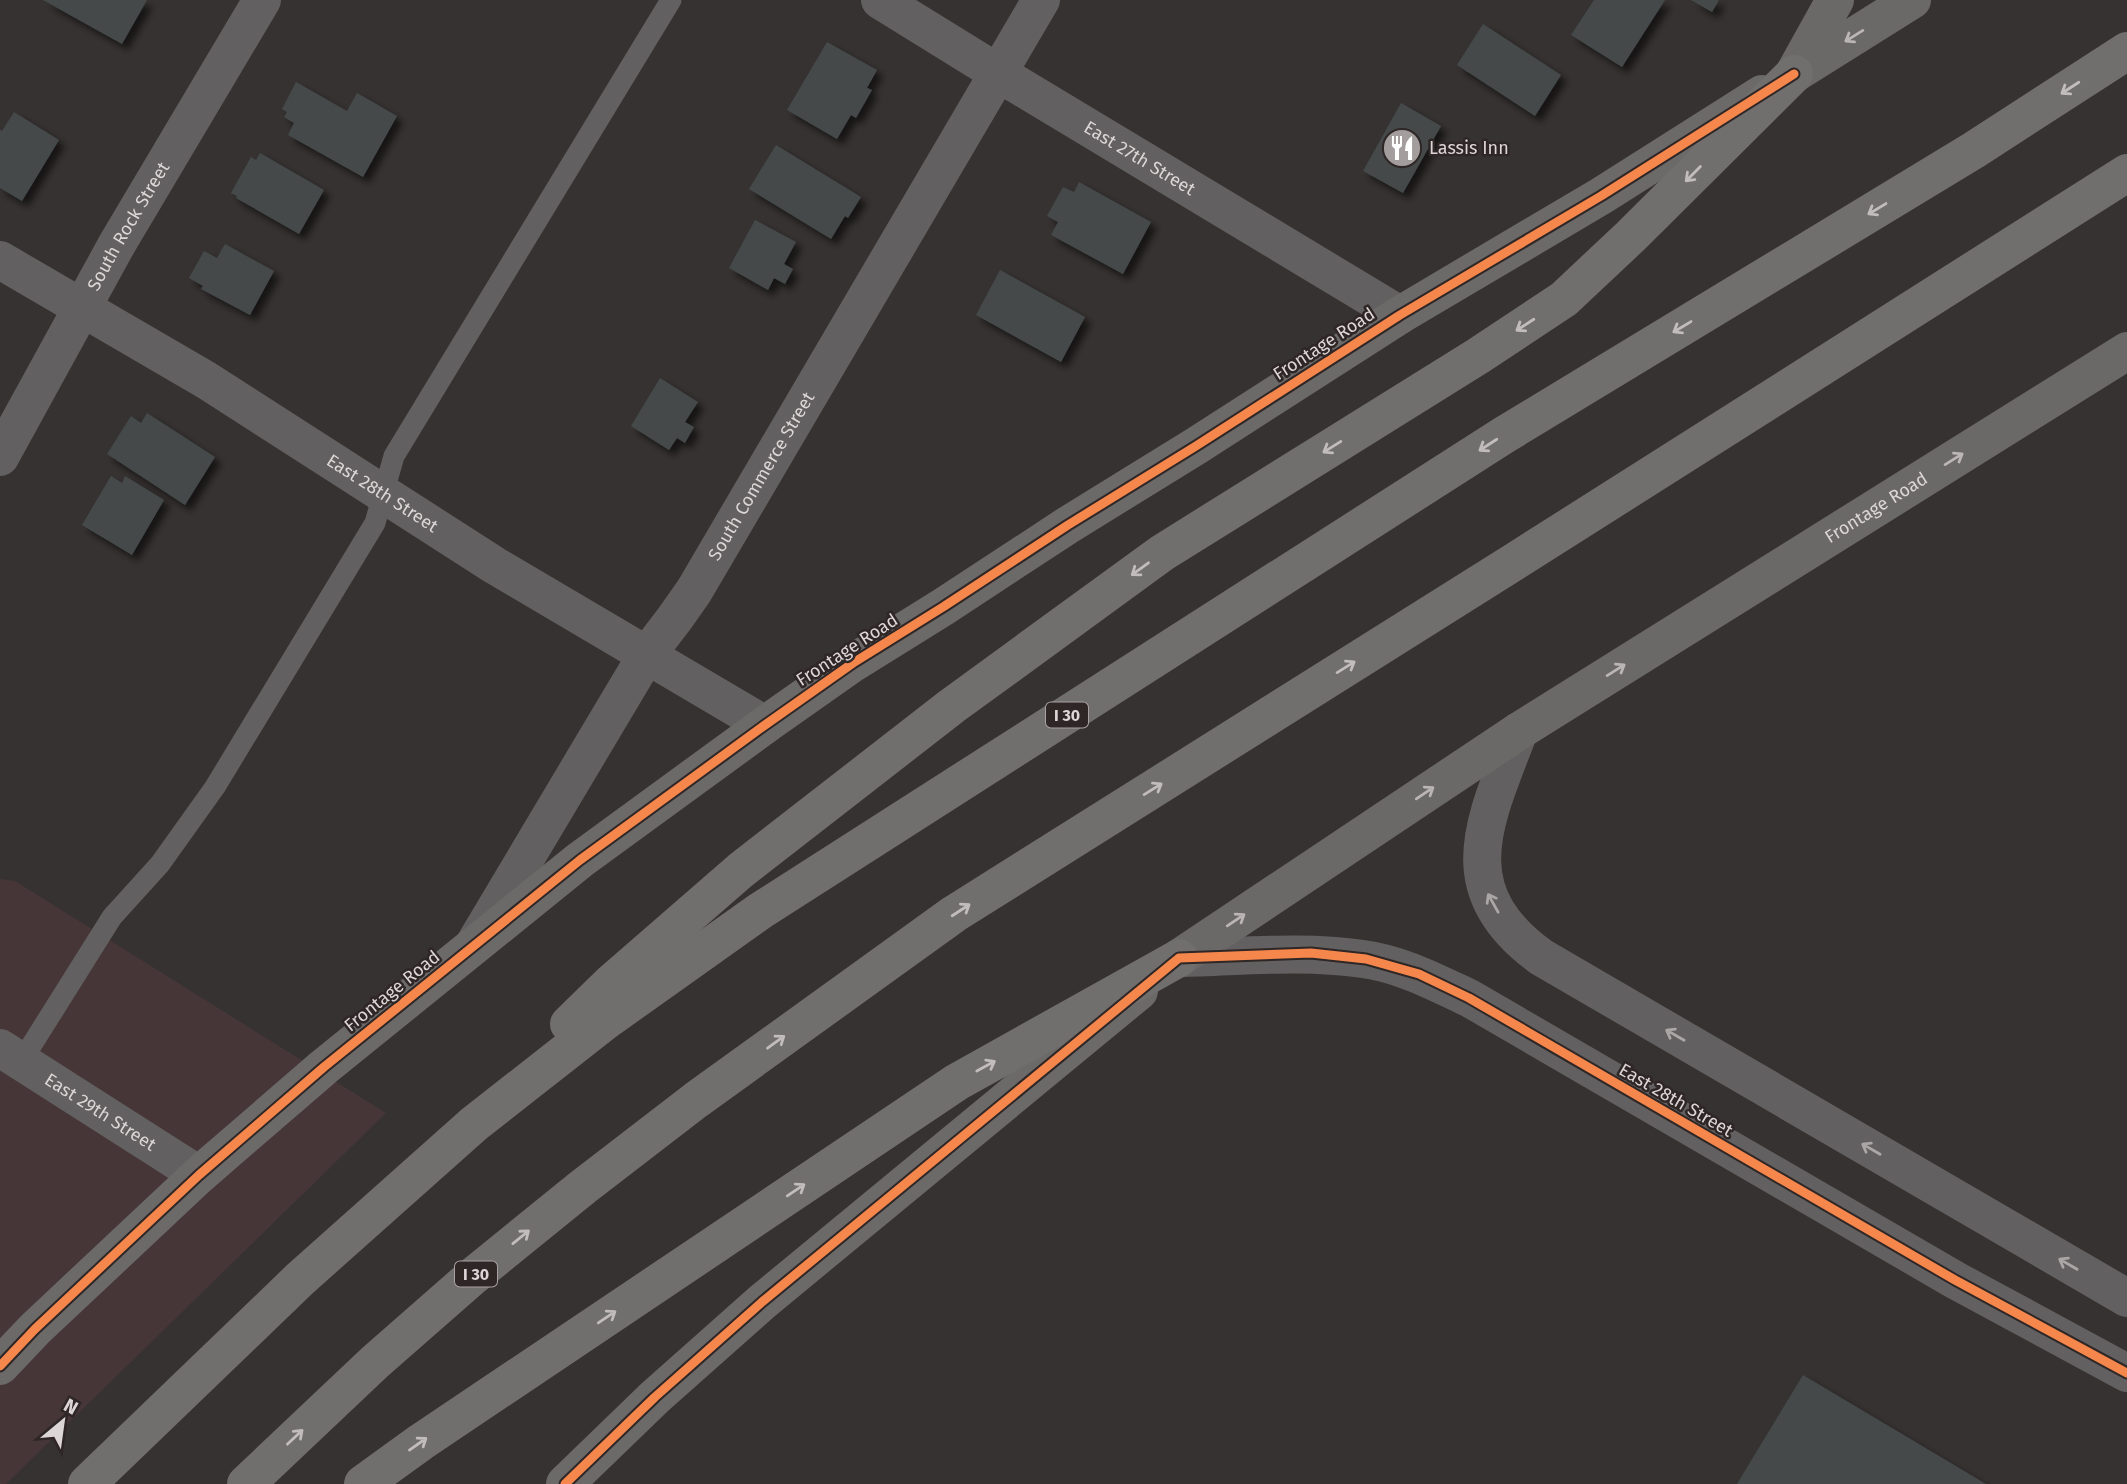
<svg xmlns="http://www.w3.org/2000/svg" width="2127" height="1484" viewBox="0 0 2127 1484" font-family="'Fira Sans',sans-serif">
  <defs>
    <filter id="shadow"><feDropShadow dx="6" dy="6" stdDeviation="3.5" flood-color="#0009"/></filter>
  </defs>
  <rect width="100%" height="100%" fill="#373232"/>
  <polygon fill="#463637" points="0,879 15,881 386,1113 6,1484 0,1484"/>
  <g fill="#444a4a" filter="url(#shadow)">
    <polygon points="43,0 147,0 122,44"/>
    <polygon points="1594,0 1665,0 1622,67 1571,35"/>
    <polygon points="1691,0 1719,0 1712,12"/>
    <polygon points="1483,24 1561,75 1535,116 1457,65"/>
    <polygon points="827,42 877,70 867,88 872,90 856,118 851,115 837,139 787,110"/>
    <polygon points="296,82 347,111 357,93 397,116 363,177 288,135 294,123 284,117 287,112 282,109"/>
    <polygon points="1401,103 1441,126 1403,193 1363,171"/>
    <polygon points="14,112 59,140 22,201 0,188 0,130 2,131"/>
    <polygon points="776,145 861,197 848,218 845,216 831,239 749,189"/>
    <polygon points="260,153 324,190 299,234 236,198 237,196 231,193 251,157 256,160"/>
    <polygon points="1079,182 1151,222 1123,274 1051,235 1058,222 1047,216 1063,187 1074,192"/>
    <polygon points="755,220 796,242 784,264 793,269 785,284 774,278 768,290 729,268"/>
    <polygon points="225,244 274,271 250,315 201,289 203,286 189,278 204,251 217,258"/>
    <polygon points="1000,270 1085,317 1061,362 976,315"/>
    <polygon points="660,378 698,402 685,422 694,427 685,443 677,438 669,450 631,426"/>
    <polygon points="147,413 215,457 185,505 107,454 131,416 141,423"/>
    <polygon points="111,476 122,483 125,476 164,500 132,555 82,525"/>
    <polygon points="1803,1375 1986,1484 1737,1484"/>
  </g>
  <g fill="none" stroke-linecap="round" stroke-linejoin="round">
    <polyline stroke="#626060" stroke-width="21" points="21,1062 112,917 160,864 215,787 375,523 394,456 671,0"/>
    <g stroke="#626060" stroke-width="38">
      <path id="s1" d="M880,0L998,73L1400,315"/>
      <path id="s2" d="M0,260L206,380L494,565L765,725"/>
      <path id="s3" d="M0,457L117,244L262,0"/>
      <path d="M1519,731C1486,819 1447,889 1541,957L2127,1298"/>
      <path id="s4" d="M475,943L646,656L675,618L694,591L1041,0"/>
      <path d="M1179,958C1240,957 1302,950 1363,959C1401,964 1435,982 1469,998L1955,1280L2127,1373"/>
      <path id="s5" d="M0,1048L199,1175"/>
    </g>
    <g stroke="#6c6969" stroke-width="38">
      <polyline points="0,1366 35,1329 199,1175 324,1067 580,860 765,725 853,663 943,607 1068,525 1196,446 1400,315 1601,196 1762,94"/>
      <polyline points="565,1484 655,1397 762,1302 1139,991"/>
    </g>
    <g stroke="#6b6868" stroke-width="38">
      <polyline points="1795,72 1835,0"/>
      <polyline points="1794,74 1912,0"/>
      <path id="s6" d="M1179,958L1519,731L2127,351"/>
    </g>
    <g stroke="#716e6e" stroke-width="38">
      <polyline points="569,1024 611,983 741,870 952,706 1162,553 1478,356 1564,299 1631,236 1794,74"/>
      <polyline points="87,1484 300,1279 474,1124 604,1022 760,911 1504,435 1974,150 2127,51"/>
      <polyline points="246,1484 375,1362 472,1277 583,1187 696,1100 954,914 1517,560 2127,173"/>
      <polyline points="363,1484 421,1442 957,1082 1179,958"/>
    </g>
    <g stroke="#2f2626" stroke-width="13">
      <g id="cycleway">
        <polyline points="0,1366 35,1329 199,1175 324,1067 580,860 765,725 853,663 943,607 1068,525 1196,446 1400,315 1601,196 1794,74"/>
        <polyline points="565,1484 655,1397 762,1302 1179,958 1311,953 1366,959 1419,974 1469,998 1955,1280 2127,1373"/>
      </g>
    </g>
    <use href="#cycleway" stroke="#f5874c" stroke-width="9"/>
  </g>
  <defs><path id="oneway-shaft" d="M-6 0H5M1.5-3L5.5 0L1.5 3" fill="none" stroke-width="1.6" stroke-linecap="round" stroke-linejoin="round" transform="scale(1.75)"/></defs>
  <g stroke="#bbb5b6">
    <use href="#oneway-shaft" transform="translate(1854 36) rotate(148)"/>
    <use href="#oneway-shaft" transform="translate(1954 459) rotate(-32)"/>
    <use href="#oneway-shaft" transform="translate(1616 670) rotate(-32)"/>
    <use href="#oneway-shaft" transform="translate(1425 793) rotate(-34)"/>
    <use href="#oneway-shaft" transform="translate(1236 920) rotate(-34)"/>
  </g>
  <g stroke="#c2bcbd">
    <use href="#oneway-shaft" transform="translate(2070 88) rotate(147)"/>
    <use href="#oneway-shaft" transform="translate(1693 174) rotate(135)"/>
    <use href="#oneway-shaft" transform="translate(1877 209) rotate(149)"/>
    <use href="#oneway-shaft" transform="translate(1525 325) rotate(147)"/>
    <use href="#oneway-shaft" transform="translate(1682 327) rotate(149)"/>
    <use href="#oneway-shaft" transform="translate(1488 445) rotate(147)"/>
    <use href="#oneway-shaft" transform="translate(1332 447) rotate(148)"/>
    <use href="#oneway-shaft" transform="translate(1140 569) rotate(144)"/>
    <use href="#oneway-shaft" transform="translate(1346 667) rotate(-32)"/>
    <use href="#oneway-shaft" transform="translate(1153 789) rotate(-32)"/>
    <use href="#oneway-shaft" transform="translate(961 910) rotate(-33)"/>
    <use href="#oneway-shaft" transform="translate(776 1042) rotate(-36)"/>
    <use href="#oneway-shaft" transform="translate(986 1066) rotate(-29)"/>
    <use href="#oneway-shaft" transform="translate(796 1190) rotate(-34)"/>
    <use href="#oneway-shaft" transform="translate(521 1237) rotate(-39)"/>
    <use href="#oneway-shaft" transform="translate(607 1317) rotate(-34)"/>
    <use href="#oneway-shaft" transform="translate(295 1437) rotate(-43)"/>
    <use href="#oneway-shaft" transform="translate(418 1444) rotate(-35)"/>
  </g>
  <g stroke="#aca7a7">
    <use href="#oneway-shaft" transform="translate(1493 903) rotate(-119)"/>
    <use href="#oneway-shaft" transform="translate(1675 1035) rotate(-150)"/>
    <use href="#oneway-shaft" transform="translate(1871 1149) rotate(-150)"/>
    <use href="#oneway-shaft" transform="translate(2068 1264) rotate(-150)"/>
  </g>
  <defs>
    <g id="restaurant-disc" transform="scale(2.0125)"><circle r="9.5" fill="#a39d9d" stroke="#2f2626"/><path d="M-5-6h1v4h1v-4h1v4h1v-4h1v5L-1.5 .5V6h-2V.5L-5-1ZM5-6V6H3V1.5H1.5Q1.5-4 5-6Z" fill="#fff"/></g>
  </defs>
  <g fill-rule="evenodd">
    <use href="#restaurant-disc" x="1402" y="148"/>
  </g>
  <g text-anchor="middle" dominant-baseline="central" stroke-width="5" stroke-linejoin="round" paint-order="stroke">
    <g fill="#2f2626" stroke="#a9a1a2" stroke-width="2">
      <rect x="1046" y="702.5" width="42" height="25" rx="5"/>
      <rect x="455" y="1261.5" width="42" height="25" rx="5"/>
    </g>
    <g font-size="16" font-weight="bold" fill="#ddd6d7">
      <text x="1067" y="715">I 30</text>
      <text x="476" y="1274">I 30</text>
    </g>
    <g font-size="18" fill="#ddd6d7" stroke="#2f2626" text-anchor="start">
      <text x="1429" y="148">Lassis Inn</text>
    </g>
    <g font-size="18" fill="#ddd6d7" stroke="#2f2626">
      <text stroke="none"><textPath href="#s1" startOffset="304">East 27th Street</textPath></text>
      <text stroke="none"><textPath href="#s3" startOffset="264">South Rock Street</textPath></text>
      <text transform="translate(1324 344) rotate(-33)">Frontage Road</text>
      <text stroke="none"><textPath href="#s4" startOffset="548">South Commerce Street</textPath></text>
      <text stroke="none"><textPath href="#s2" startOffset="448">East 28th Street</textPath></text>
      <text stroke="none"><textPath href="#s6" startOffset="830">Frontage Road</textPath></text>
      <text transform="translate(847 650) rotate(-33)">Frontage Road</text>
      <text transform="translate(392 991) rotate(-39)">Frontage Road</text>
      <text transform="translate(1676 1100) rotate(30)">East 28th Street</text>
      <text stroke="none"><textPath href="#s5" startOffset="119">East 29th Street</textPath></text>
    </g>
  </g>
  <g transform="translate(63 1421) rotate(29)" stroke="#2f2626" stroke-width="5" paint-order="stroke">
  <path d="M0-5L12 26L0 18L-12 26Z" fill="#ddd6d7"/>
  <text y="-10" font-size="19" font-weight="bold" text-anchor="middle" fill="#ddd6d7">N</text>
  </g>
</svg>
